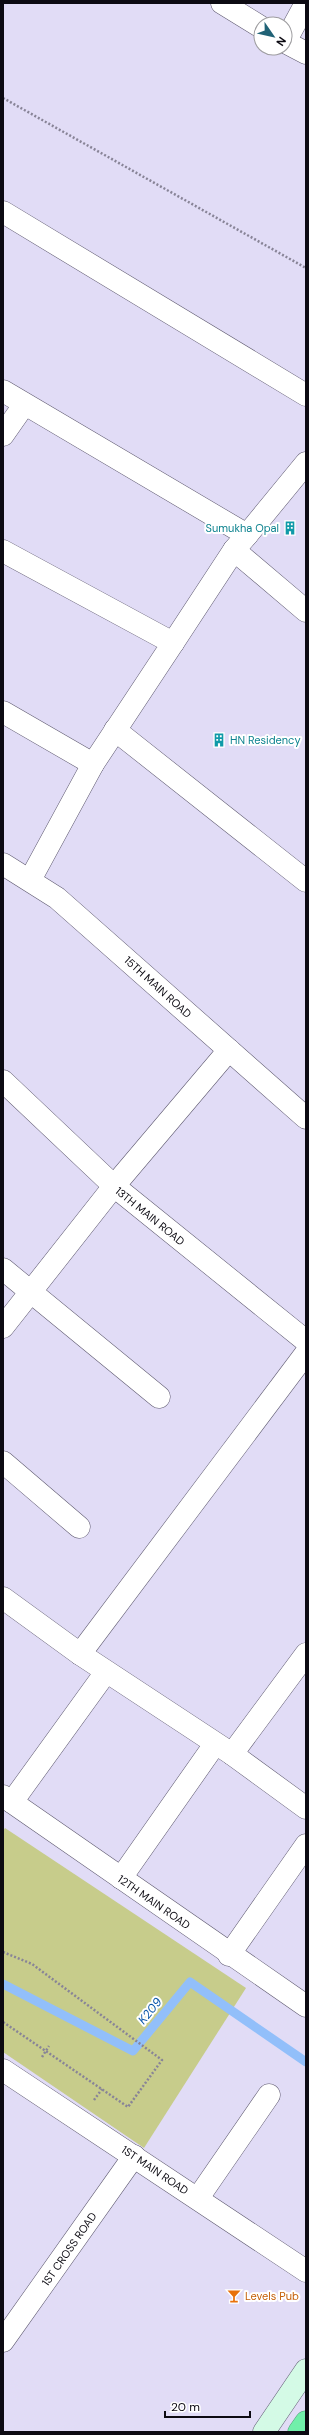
<svg xmlns="http://www.w3.org/2000/svg" width="309" height="2435" viewBox="0 0 309 2435" font-family="'DM Sans',sans-serif">
  <rect width="100%" height="100%" fill="#e1dcf6"/>
  <polygon fill="#c7cc8b" points="5,1828 246,1988 144,2148 3,2052 3,1831"/>
  <g fill="none" stroke-linecap="round" stroke-linejoin="round">
    <polyline stroke="#92bffa" stroke-width="9" points="3,1984 133,2051 190,1982 306,2062"/>
    <g stroke="#5f5a70" stroke-width="23">
      <g id="street">
        <polyline points="222,3 261,27"/>
        <polyline points="285,42 306,3"/>
        <polyline points="285,42 306,53"/>
        <polyline points="3,212 306,395"/>
        <polyline points="3,391 247,535 234,550 173,643"/>
        <polyline points="3,435 24,405"/>
        <polyline points="247,535 306,463"/>
        <polyline points="234,550 306,611"/>
        <polyline points="3,551 173,643 93,764 30,880"/>
        <polyline points="3,712 93,764"/>
        <polyline points="115,730 306,881"/>
        <polyline points="3,864 57,898 306,1118"/>
        <polyline points="3,1081 114,1186 306,1341"/>
        <polyline points="3,1269 159,1397"/>
        <polyline points="3,1327 114,1186 229,1050"/>
        <polyline points="3,1462 79,1527"/>
        <polyline points="3,1598 80,1654 232,1754 306,1808"/>
        <polyline points="80,1654 306,1353"/>
        <polyline points="232,1754 306,1654"/>
        <polyline points="3,1796 306,2006"/>
        <polyline points="12,1802 106,1672"/>
        <polyline points="121,1878 215,1744"/>
        <polyline points="229,1955 306,1845"/>
        <polyline points="3,2070 306,2271"/>
        <polyline points="198,2198 269,2095"/>
        <polyline points="3,2341 134,2156"/>
      </g>
    </g>
    <g stroke="#5f5a70" stroke-width="23">
      <polyline id="secondary" points="264,2432 306,2370"/>
    </g>
    <g stroke="#4e9f75" stroke-width="23">
      <polyline id="highway" points="299,2432 306,2422"/>
    </g>
    <g stroke="#888497" stroke-width="2.5" stroke-dasharray="2 2" stroke-linecap="butt">
      <polyline points="3,98 306,268"/>
      <polyline points="3,1952 32,1964 162,2060 128,2107 3,2022"/>
      <polyline points="42,2057 49,2046"/>
      <polyline points="94,2100 102,2089"/>
    </g>
    <use href="#street" stroke="#fff" stroke-width="22"/>
    <use href="#secondary" stroke="#d4fae6" stroke-width="22"/>
    <use href="#highway" stroke="#71efaa" stroke-width="22"/>
  </g>
  <defs>
    <g id="building-bare" transform="scale(1.08)"><path d="M-4-6H4V6H1V3H-1V6H-4ZM-2.5-4.3h1.7v1.8h-1.7ZM.8-4.3h1.7v1.8H.8ZM-2.5-1h1.7V.8h-1.7ZM.8-1h1.7V.8H.8Z" fill="#0f9aa8" stroke="#fff" stroke-width="2.5" paint-order="stroke"/></g>
    <g id="bar-bare" transform="scale(1.08)"><path d="M-6-5H6L.8 .8V4.5H3.5V6h-7V4.5H-.8V.8Z" fill="#e8710a" stroke="#fff" stroke-width="2.5" paint-order="stroke"/></g>
  </defs>
  <g fill-rule="evenodd">
    <use href="#building-bare" x="290" y="528"/>
    <use href="#building-bare" x="219" y="740"/>
    <use href="#bar-bare" x="234" y="2296"/>
  </g>
  <g text-anchor="middle" dominant-baseline="central" stroke-width="4" stroke-linejoin="round" paint-order="stroke">
    <g font-size="11" fill="#0d838f" stroke="#fff" text-anchor="end">
      <text x="279" y="528">Sumukha Opal</text>
      <text x="230" y="740" text-anchor="start">HN Residency</text>
    </g>
    <g font-size="11" fill="#0c0a12" stroke="#fff">
      <text transform="translate(158 987) rotate(42)">15TH MAIN ROAD</text>
      <text transform="translate(150 1216) rotate(39)">13TH MAIN ROAD</text>
      <text transform="translate(154 1902) rotate(35)">12TH MAIN ROAD</text>
      <text transform="translate(155 2170) rotate(34)">1ST MAIN ROAD</text>
      <text transform="translate(69 2249) rotate(-55)">1ST CROSS ROAD</text>
    </g>
    <g font-size="11" fill="#c56008" stroke="#fff" text-anchor="start">
      <text x="245" y="2296">Levels Pub</text>
    </g>
    <g font-size="12" font-style="italic" fill="#0755a9" stroke="#fff">
      <text transform="translate(150 2011) rotate(-51)">K209</text>
    </g>
  </g>
  <rect width="309" height="2435" fill="none" stroke="#0c0a12" stroke-width="8"/>
  <g transform="translate(273 36) rotate(124)"><circle r="19" fill="#ffffff" stroke="#9e9da0"/>
  <path d="M0-3L7 15L0 10L-7 15Z" fill="#206276"/>
  <text y="-6" font-size="11" font-weight="bold" text-anchor="middle" fill="#0c0a12">N</text>
  </g>
  <path d="M165 2411v6h85v-6" fill="none" stroke="#0c0a12" stroke-width="2"/>
  <text x="171" y="2411" font-size="12" fill="#0c0a12" stroke="#ffffff" stroke-width="3" paint-order="stroke">20 m</text>
</svg>
